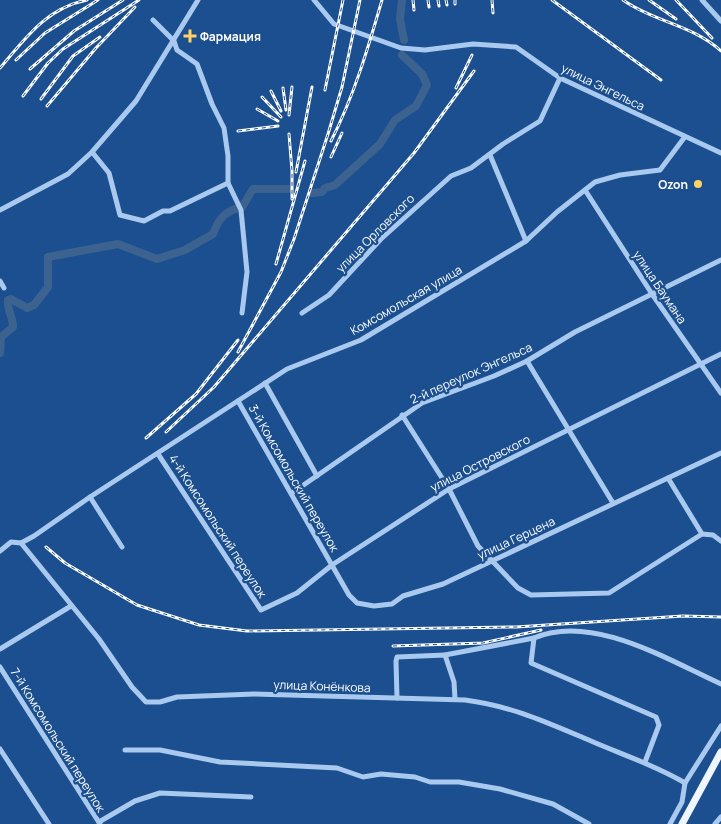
<svg xmlns="http://www.w3.org/2000/svg" width="721" height="824" viewBox="0 0 721 824" font-family="Manrope,sans-serif">
  <rect width="100%" height="100%" fill="#1b4f8f"/>
  <g fill="none" stroke-linecap="round" stroke-linejoin="round">
    <g stroke="#3c6290" stroke-width="8">
      <polyline points="402,0 400,19 404,40"/>
      <polyline points="312,193 322,192 325,188 335,185 380,144 395,120 416,106 427,85 422,74 402,55"/>
      <path d="M0,353L1,337L13,327C13,317 7,310 8,300L11,299L27,308L34,305L48,287V257L118,244L157,259L185,250L213,234C219,218 225,211 242,207L253,189H288"/>
    </g>
    <g stroke="#a9c9ee" stroke-width="5">
      <polyline points="314,0 334,24 401,48 425,50 473,44 516,47 560,78 721,153"/>
      <polyline points="702,0 721,21"/>
      <polyline points="153,20 174,41 177,50 197,64 212,104 224,128 228,156 228,183 241,210 247,272 242,313"/>
      <polyline points="92,152 109,173 120,215 144,221 163,211 170,211 228,183"/>
      <polyline points="490,155 526,241"/>
      <polyline points="585,190 652,294 721,393"/>
      <polyline points="0,210 68,174 92,152 136,101 198,0"/>
      <polyline points="0,281 4,288"/>
      <polyline points="302,313 329,295 381,239 451,176 471,168 503,144 540,121 560,78"/>
      <polyline points="527,361 613,503"/>
      <polyline points="265,383 317,476"/>
      <polyline points="238,401 349,595 357,603 374,606 392,604 403,596 443,584 721,453"/>
      <polyline points="402,415 449,489 478,546 518,588 531,595 609,593 702,534"/>
      <polyline points="158,454 261,610 297,593 332,565 449,489 721,354"/>
      <polyline points="668,478 702,534 713,535 721,541"/>
      <polyline points="292,493 422,403 494,376 527,361 575,332 721,260"/>
      <polyline points="90,497 122,547"/>
      <path d="M21,543L99,639L132,687L146,702H160L177,697L254,694L465,700C512,706 548,723 591,741C623,755 655,765 685,783"/>
      <polyline points="0,551 11,542 21,543 34,536 90,497 287,369 361,340 526,241 557,212 595,182 620,175 660,170 684,138"/>
      <polyline points="534,638 531,663 656,717 659,725 645,762"/>
      <polyline points="0,649 71,606"/>
      <path d="M445,655L534,638C592,613 668,660 721,684"/>
      <polyline points="0,667 100,824"/>
      <polyline points="397,698 396,661 397,657 445,655 454,682 455,699"/>
      <polyline points="0,749 49,824"/>
      <polyline points="125,750 160,750 220,762 337,768 363,777 381,774 415,777 430,782 459,782 500,789 553,804 589,824"/>
      <polyline points="99,822 135,801 160,793 251,797"/>
      <polyline points="670,824 682,802 685,783 721,726"/>
      <polyline points="715,824 721,817"/>
    </g>
    <polyline stroke="#f0f6ff" stroke-width="7" points="682,824 721,752"/>
    <g stroke="#fff" stroke-width="3">
      <g id="rail">
        <polyline points="413,0 414,10"/>
        <polyline points="428,0 429,7"/>
        <polyline points="438,0 439,6"/>
        <polyline points="446,0 447,5"/>
        <polyline points="455,0 455,4"/>
        <polyline points="492,0 493,13"/>
        <polyline points="552,0 661,80"/>
        <path d="M623,0C654,22 693,25 721,51"/>
        <polyline points="649,0 676,19"/>
        <polyline points="676,0 712,38"/>
        <polyline points="16,60 45,33 98,0"/>
        <path d="M0,68C25,39 46,8 87,0"/>
        <polyline points="30,69 74,31 123,0"/>
        <polyline points="283,88 286,110"/>
        <polyline points="456,88 472,55"/>
        <polyline points="325,90 343,0"/>
        <polyline points="271,91 281,111"/>
        <polyline points="23,96 48,63 63,49 139,0"/>
        <polyline points="262,97 281,117"/>
        <polyline points="41,99 73,56 100,37"/>
        <polyline points="47,106 96,48 135,7"/>
        <polyline points="257,109 278,121"/>
        <polyline points="289,115 292,87"/>
        <polyline points="238,131 278,126"/>
        <polyline points="289,134 292,171 292,199"/>
        <path d="M331,141C354,96 368,48 382,0"/>
        <polyline points="331,157 342,133"/>
        <polyline points="296,172 312,87"/>
        <polyline points="276,264 305,161"/>
        <polyline points="238,352 281,272 294,239 328,134 342,87 360,0"/>
        <polyline points="166,432 214,387 414,153 474,71"/>
        <polyline points="146,438 196,394 238,340"/>
        <polyline points="46,547 65,563 137,605 199,625 247,631 516,627 683,616 721,617"/>
        <polyline points="393,646 483,643 541,630"/>
      </g>
    </g>
    <use href="#rail" stroke="#1b4f8f" stroke-width="1" stroke-dasharray="4" stroke-linecap="butt"/>
  </g>
  <g fill="#ffd166" stroke="#1b4f8f" stroke-width="2">
    <path d="M187.5 28.5h5v5h5v5h-5v5h-5v-5h-5v-5h5z"/>
    <circle cx="698" cy="184" r="5"/>
  </g>
  <g text-anchor="middle" dominant-baseline="central" stroke-width="4.5" stroke-linejoin="round" paint-order="stroke">
    <g font-size="12" font-weight="bold" fill="#fff" stroke="#1b4f8f" text-anchor="start">
      <text x="200" y="36">Фармация</text>
      <text x="688" y="184" text-anchor="end">Ozon</text>
    </g>
    <g font-size="12" fill="#fff" stroke="#1b4f8f">
      <text transform="translate(603 87) rotate(26)">улица Энгельса</text>
      <text transform="translate(375 233) rotate(-45)">улица Орловского</text>
      <text transform="translate(660 287) rotate(56)">улица Баумана</text>
      <text transform="translate(406 300) rotate(-30)">Комсомольская улица</text>
      <text transform="translate(471 373) rotate(-24)">2-й переулок Энгельса</text>
      <text transform="translate(480 463) rotate(-27)">улица Островского</text>
      <text transform="translate(294 478) rotate(60)">3-й Комсомольский переулок</text>
      <text transform="translate(218 526) rotate(57)">4-й Комсомольский переулок</text>
      <text transform="translate(516 538) rotate(-25)">улица Герцена</text>
      <text transform="translate(322 686) rotate(2)">улица Конёнкова</text>
      <text transform="translate(58 740) rotate(58)">7-й Комсомольский переулок</text>
    </g>
  </g>
</svg>
